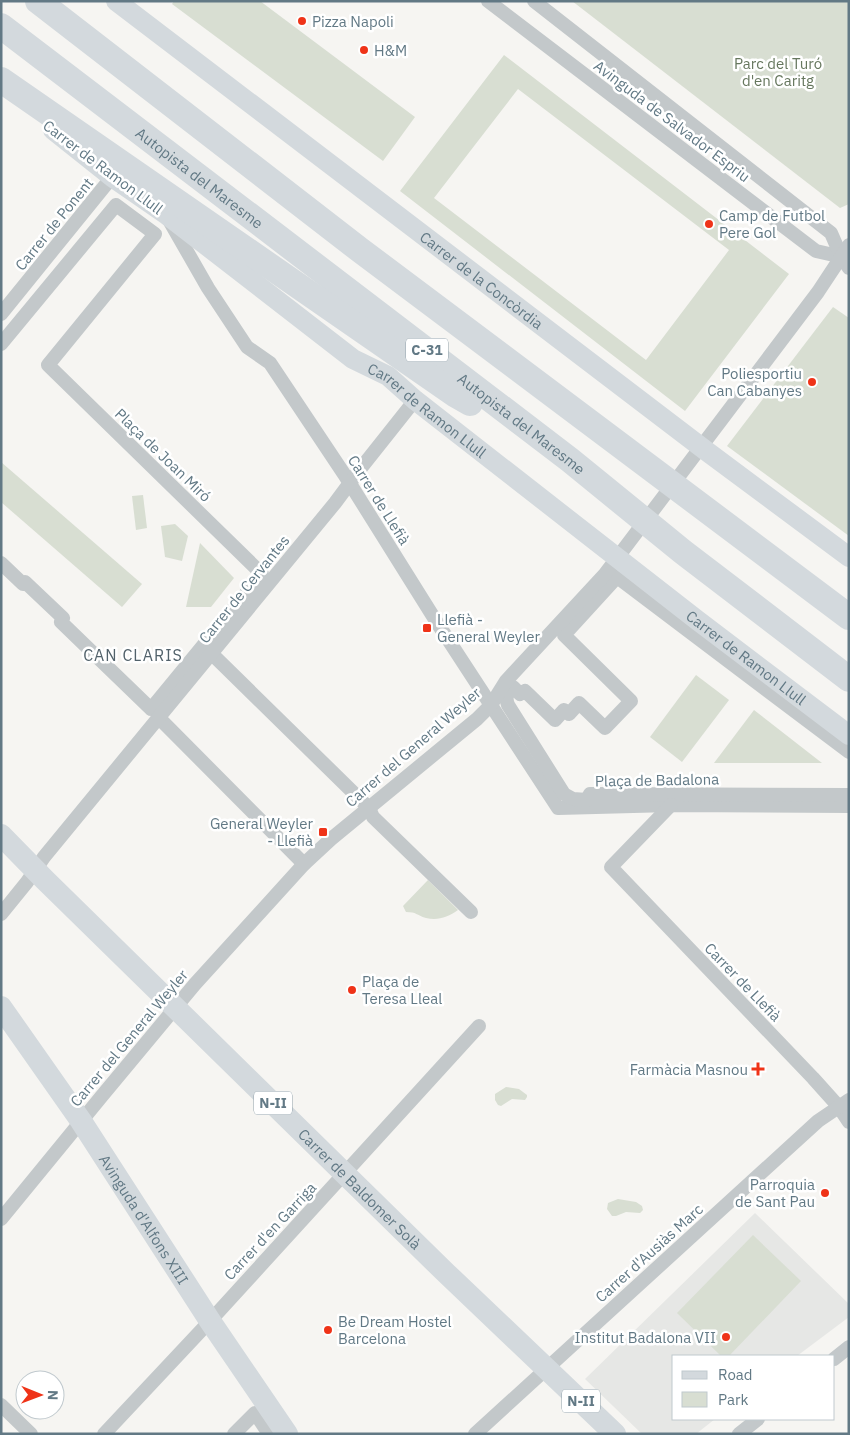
<svg xmlns="http://www.w3.org/2000/svg" width="850" height="1435" viewBox="0 0 850 1435" font-family="'IBM Plex Sans',sans-serif">
  <rect width="100%" height="100%" fill="#f6f5f2"/>
  <polygon fill="#e6e7e5" points="755,1213 849,1304 849,1317 797,1356 674,1356 674,1419 715,1419 696,1434 642,1434 585,1379"/>
  <g fill="#d8ded2" fill-rule="evenodd">
    <polygon points="174,1 260,1 415,117 383,161 172,4"/>
    <polygon points="572,1 849,1 849,204 840,208"/>
    <path d="M504,55L789,274L685,411L400,191ZM518,89L729,250L646,360L434,198Z"/>
    <polygon points="833,307 849,318 849,536 727,446"/>
    <polygon points="1,462 142,584 122,607 1,502"/>
    <polygon points="143,495 147,528 136,530 132,496"/>
    <polygon points="175,524 188,536 182,561 165,557 161,526"/>
    <polygon points="200,543 234,578 211,607 186,607"/>
    <polygon points="696,675 729,700 682,762 650,737"/>
    <polygon points="754,710 822,763 714,763"/>
    <path d="M428,880L458,910C448,917 438,921 426,918C416,915 417,912 406,912L403,906Z"/>
    <polygon points="506,1087 519,1089 527,1095 527,1097 525,1100 512,1099 501,1106 498,1105 495,1100 495,1094"/>
    <polygon points="618,1199 636,1202 642,1206 643,1210 640,1213 626,1212 616,1216 612,1216 607,1209 608,1203"/>
    <polygon points="753,1235 801,1281 729,1356 721,1356 677,1313"/>
  </g>
  <g fill="none" stroke-linecap="round" stroke-linejoin="round">
    <g stroke="#c3c8ca" stroke-width="14">
      <polyline points="488,1 816,251 847,258"/>
      <polyline points="534,1 831,233 841,256 849,268"/>
      <polyline points="169,220 208,288 247,347 270,363 344,474 436,621 558,808 671,805 849,806"/>
      <polyline points="1,314 112,177"/>
      <polyline points="1,344 116,205 155,234 48,365 262,574 151,709 61,622 63,618 25,582 23,584 1,563"/>
      <polyline points="212,654 369,808 373,817 471,912"/>
      <polyline points="158,717 304,864"/>
      <path d="M849,752L617,577L564,635L631,701L605,728L579,703L569,714L564,710L555,720L525,691L520,694L513,687C507,693 505,697 508,705L564,794L573,799L587,800L590,794L849,795"/>
      <polyline points="671,805 611,867 813,1078 839,1107 849,1122"/>
      <polyline points="1,914 27,882 44,857 335,503 361,468 415,400"/>
      <polyline points="1,1219 101,1097 195,984 304,864 331,839 477,719 491,705 506,681 605,574 818,292 849,245"/>
      <polyline points="834,1359 849,1347"/>
      <polyline points="1,1405 31,1434"/>
      <polyline points="104,1434 210,1321 479,1026"/>
      <polyline points="234,1434 255,1413 269,1434"/>
      <polyline points="475,1434 818,1121 849,1100"/>
      <polyline points="739,1434 758,1419"/>
    </g>
    <g stroke="#d3d9dd" stroke-width="20">
      <path id="s1" d="M116,1L705,450L849,557"/>
      <path id="s2" d="M53,130L112,177L167,215L353,359L388,376L415,400L697,620L849,735"/>
    </g>
    <g stroke="#d3d9dd" stroke-width="22">
      <path id="s3" d="M1,835L45,880L446,1273L615,1434"/>
      <path id="s4" d="M1,1007L81,1121L210,1321L287,1434"/>
    </g>
    <g stroke="#d3d9dd" stroke-width="26">
      <polyline points="38,1 360,250 849,617"/>
      <path id="s5" d="M1,26L570,460L683,552L849,679"/>
      <polyline points="1,80 456,395 470,403"/>
    </g>
  </g>
  <g fill="#ef3318" stroke="#fff" stroke-width="2">
    <circle cx="302" cy="21" r="5"/>
    <circle cx="364" cy="50" r="5"/>
    <circle cx="709" cy="224" r="5"/>
    <circle cx="812" cy="382" r="5"/>
    <rect x="422" y="623" width="10" height="10" rx="2.5"/>
    <rect x="318" y="827" width="10" height="10" rx="2.5"/>
    <circle cx="352" cy="990" r="5"/>
    <path d="M755.5 1061.5h5v5h5v5h-5v5h-5v-5h-5v-5h5z"/>
    <circle cx="825" cy="1193" r="5"/>
    <circle cx="328" cy="1330" r="5"/>
    <circle cx="726" cy="1337" r="5"/>
  </g>
  <g text-anchor="middle" dominant-baseline="central" stroke-width="5" stroke-linejoin="round" paint-order="stroke">
    <g fill="#fff" stroke="#91a1aa" stroke-width="1">
      <rect x="406" y="338.5" width="42" height="23" rx="4"/>
      <rect x="254" y="1091.5" width="38" height="23" rx="4"/>
      <rect x="562" y="1389.5" width="38" height="23" rx="4"/>
    </g>
    <g font-size="14" font-weight="bold" fill="#627985">
      <text x="427" y="350">C-31</text>
      <text x="273" y="1103">N-II</text>
      <text x="581" y="1401">N-II</text>
    </g>
    <g font-size="15" fill="#627985" stroke="#fff" text-anchor="start">
      <text x="312" y="21">Pizza Napoli</text>
      <text x="374" y="50">H&amp;M</text>
      <text x="719" y="215">Camp de Futbol<tspan x="719" dy="17">Pere Gol</tspan></text>
      <text x="802" y="373" text-anchor="end">Poliesportiu<tspan x="802" dy="17">Can Cabanyes</tspan></text>
      <text x="437" y="619">Llefià -<tspan x="437" dy="17">General Weyler</tspan></text>
      <text x="313" y="823" text-anchor="end">General Weyler<tspan x="313" dy="17">- Llefià</tspan></text>
      <text x="362" y="981">Plaça de<tspan x="362" dy="17">Teresa Lleal</tspan></text>
      <text x="748" y="1069" text-anchor="end">Farmàcia Masnou</text>
      <text x="815" y="1184" text-anchor="end">Parroquia<tspan x="815" dy="17">de Sant Pau</tspan></text>
      <text x="338" y="1321">Be Dream Hostel<tspan x="338" dy="17">Barcelona</tspan></text>
      <text x="716" y="1337" text-anchor="end">Institut Badalona VII</text>
    </g>
    <g font-size="15" fill="#66775e" stroke="#fff">
      <text x="778" y="63">Parc del Turó<tspan x="778" dy="17">d'en Caritg</tspan></text>
    </g>
    <g font-size="15" fill="#627985" stroke="#fff">
      <text transform="translate(672 121) rotate(37)">Avinguda de Salvador Espriu</text>
      <text transform="translate(103 167) rotate(37)">Carrer de Ramon Llull</text>
      <text stroke="none"><textPath href="#s5" startOffset="250">Autopista del Maresme</textPath></text>
      <text transform="translate(54 224) rotate(-51)">Carrer de Ponent</text>
      <text stroke="none"><textPath href="#s1" startOffset="460">Carrer de la Concòrdia</textPath></text>
      <text stroke="none"><textPath href="#s2" startOffset="468">Carrer de Ramon Llull</textPath></text>
      <text stroke="none"><textPath href="#s5" startOffset="655">Autopista del Maresme</textPath></text>
      <text transform="translate(163 455) rotate(44)">Plaça de Joan Miró</text>
      <text transform="translate(379 500) rotate(58)">Carrer de Llefià</text>
      <text transform="translate(244 589) rotate(-51)">Carrer de Cervantes</text>
      <text stroke="none"><textPath href="#s2" startOffset="872">Carrer de Ramon Llull</textPath></text>
      <text transform="translate(413 747) rotate(-41)">Carrer del General Weyler</text>
      <text transform="translate(657 780) rotate(-1)">Plaça de Badalona</text>
      <text transform="translate(743 982) rotate(46)">Carrer de Llefià</text>
      <text transform="translate(129 1038) rotate(-50)">Carrer del General Weyler</text>
      <text stroke="none"><textPath href="#s3" startOffset="504">Carrer de Baldomer Solà</textPath></text>
      <text stroke="none"><textPath href="#s4" startOffset="256">Avinguda d'Alfons XIII</textPath></text>
      <text transform="translate(270 1231) rotate(-47)">Carrer d'en Garriga</text>
      <text transform="translate(649 1253) rotate(-42)">Carrer d'Ausiàs Marc</text>
    </g>
    <g font-size="16" letter-spacing="1" fill="#51616a" stroke="#fff">
      <text x="133" y="655">CAN CLARIS</text>
    </g>
  </g>
  <rect width="850" height="1435" fill="none" stroke="#627985" stroke-width="5"/>
  <rect x="672" y="1355" width="162" height="65" fill="#ffffff" stroke="#c0c9ce"/>
  <rect x="682" y="1371" width="25" height="8" fill="#d3d9dd" stroke="#c0c9ce"/>
  <text x="718" y="1380" font-size="15" fill="#627985">Road</text>
  <rect x="682" y="1392" width="25" height="15" fill="#d8ded2" stroke="#c0c9ce"/>
  <text x="718" y="1405" font-size="15" fill="#627985">Park</text>
  <g transform="translate(40 1395) rotate(91)"><circle r="24" fill="#ffffff" stroke="#c0c9ce"/>
  <path d="M0-4L9 19L0 12L-9 19Z" fill="#ef3318"/>
  <text y="-8" font-size="14" font-weight="bold" text-anchor="middle" fill="#627985">N</text>
  </g>
</svg>
